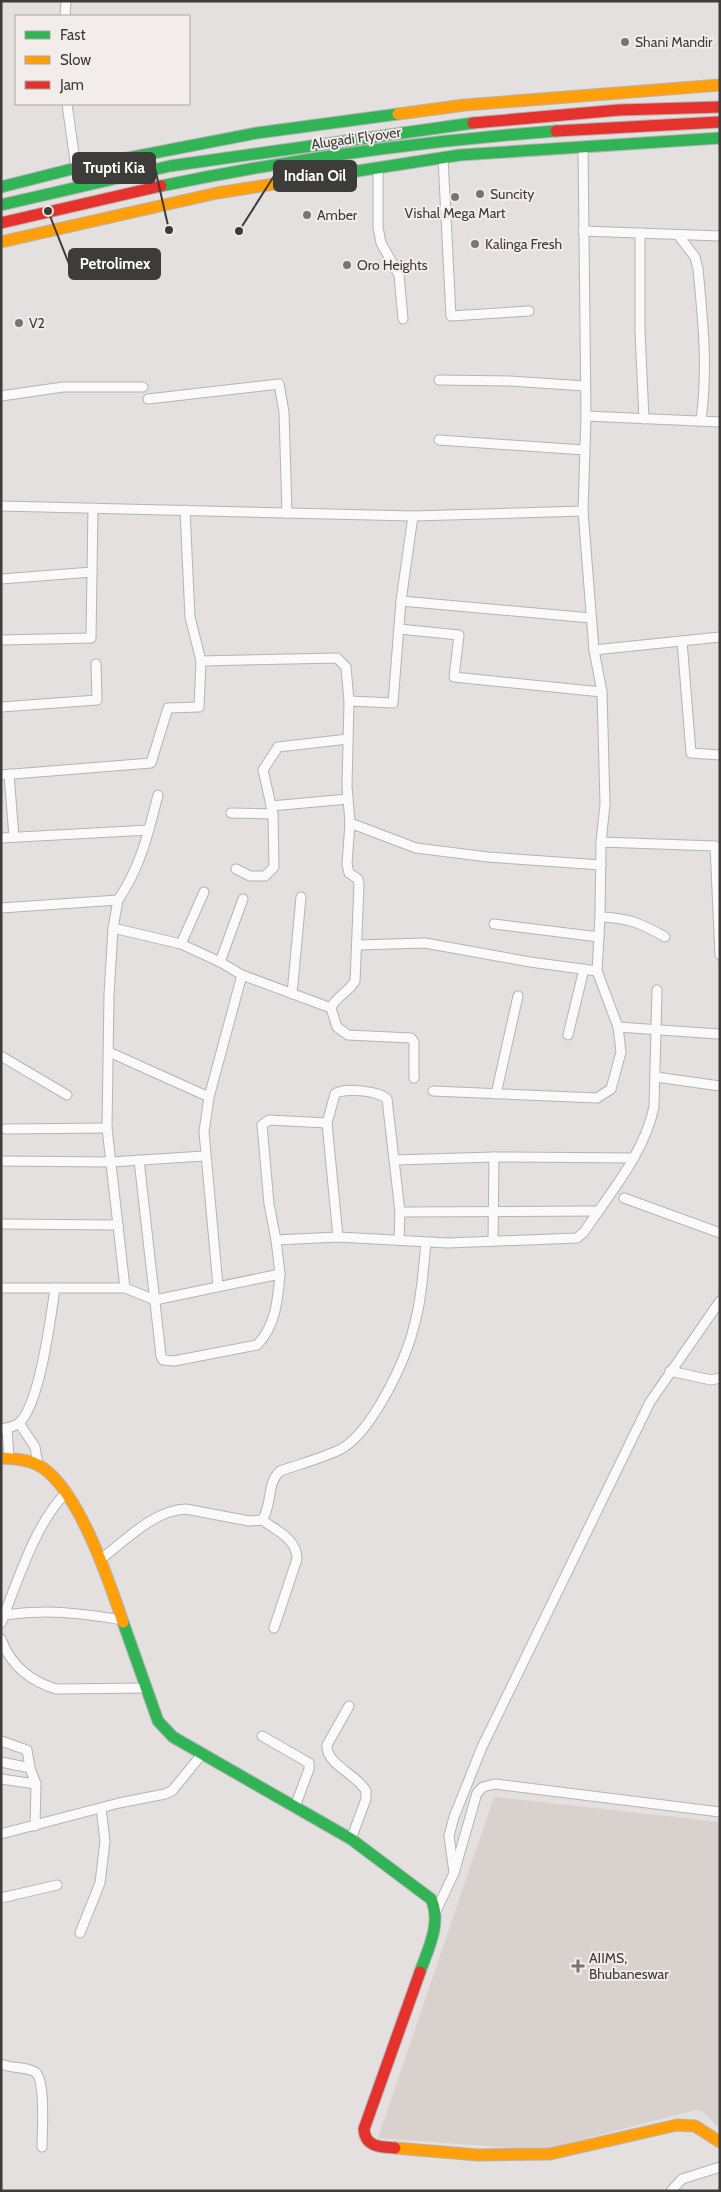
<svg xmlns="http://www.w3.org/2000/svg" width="721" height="2192" viewBox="0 0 721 2192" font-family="Cabin,sans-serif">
  <rect width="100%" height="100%" fill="#e3e0df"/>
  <polygon fill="#d9d1ce" points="494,1797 720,1822 720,2129 702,2111 696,2110 541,2150 378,2138"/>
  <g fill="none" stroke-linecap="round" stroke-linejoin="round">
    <g stroke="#b6b3b3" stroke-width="11">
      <g id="street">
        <polyline points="65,16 66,1"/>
        <polyline points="67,104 76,168"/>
        <polyline points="583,147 586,416"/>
        <polyline points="443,158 451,316 529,311"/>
        <polyline points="378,168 378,227 381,243 399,275 403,319"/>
        <polyline points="583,231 720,236"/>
        <polyline points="640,233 640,331 644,419"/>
        <path d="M678,235L695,257L698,269C703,322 708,367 701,421"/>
        <polyline points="439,380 510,381 585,386"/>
        <polyline points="1,396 63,387 143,387"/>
        <polyline points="148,399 279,384 284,412 287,513"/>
        <polyline points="720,422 586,416 583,511 594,650 720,637"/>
        <polyline points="439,440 584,450"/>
        <polyline points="1,506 413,516 583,511"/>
        <polyline points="413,516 401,601 591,618"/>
        <polyline points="1,579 92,572 93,508"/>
        <path d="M401,601L393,703L349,701L347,786L350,823L347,864L349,873L358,879L359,885L355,981C349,992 336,996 331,1008L337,1027L348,1035L411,1038L414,1042V1078"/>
        <polyline points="399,629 459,635 454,677 602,692"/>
        <polyline points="1,640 91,638 92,572"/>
        <polyline points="682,641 691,753 720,755"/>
        <polyline points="201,661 337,658 346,667 349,701"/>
        <polyline points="1,707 97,700 96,664"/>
        <polyline points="9,774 14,837"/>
        <polyline points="1,775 151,763 168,708 199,707 201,661 190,617 185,510"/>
        <polyline points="271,806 348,799"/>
        <polyline points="231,813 273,814"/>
        <polyline points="350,823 416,848 488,857 601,865"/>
        <polyline points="1,838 149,830"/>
        <polyline points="601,842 715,846 720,955"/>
        <polyline points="236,869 250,876 265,876 274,867 273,814 263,770 278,747 348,739"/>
        <polyline points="118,900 113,928 109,995 107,1128 125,1288"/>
        <path d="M1,908L118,900C141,866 148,834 158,795"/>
        <path d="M600,917C628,918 641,923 665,937"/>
        <polyline points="494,924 599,937"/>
        <polyline points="113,928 181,944 220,962 242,975 331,1008"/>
        <polyline points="181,944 204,892"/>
        <polyline points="357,945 425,943 530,962 597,971"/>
        <polyline points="220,962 243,899"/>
        <polyline points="292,994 301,897"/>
        <polyline points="618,1027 718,1034"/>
        <polyline points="568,1035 584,969"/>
        <polyline points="109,1052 209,1097"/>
        <polyline points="1,1056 67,1095"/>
        <polyline points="656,1077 720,1086"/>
        <polyline points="433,1091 597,1098 611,1089 621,1052 618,1027 597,971 600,917 601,842 605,804 602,692 594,650"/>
        <polyline points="496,1094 518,996"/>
        <polyline points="6,1129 107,1128"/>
        <path d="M139,1160L161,1356L163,1360L174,1361L257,1345C276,1326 278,1298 280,1274"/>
        <polyline points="395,1160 494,1157 634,1158"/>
        <polyline points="1,1161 111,1162 204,1156"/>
        <polyline points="624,1198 720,1233"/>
        <polyline points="400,1212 599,1211"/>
        <polyline points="1,1224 118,1225"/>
        <path d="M338,1237L327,1123L335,1094C343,1087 380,1091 387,1099L400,1212L399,1240"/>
        <path d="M276,1240L338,1237L448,1243L577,1238L584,1232C610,1193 644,1154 654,1107L657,990"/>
        <polyline points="493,1241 494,1157"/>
        <polyline points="218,1286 204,1132 209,1097 242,975"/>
        <polyline points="1,1288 125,1288 155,1300 280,1274 276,1240 269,1204 262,1125 269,1120 327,1123"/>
        <polyline points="670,1371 711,1380 720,1378"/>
        <polyline points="19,1423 35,1447 38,1465"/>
        <polyline points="7,1428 9,1458"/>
        <path d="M1,1429C7,1428 15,1427 19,1423C40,1405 51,1316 55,1288"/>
        <path d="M262,1520C276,1530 297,1539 297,1559L274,1628"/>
        <path d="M101,1559C126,1540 154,1510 186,1509L249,1521L262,1520C273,1504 266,1484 280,1471C300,1464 323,1458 341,1449C372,1432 406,1360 414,1326C422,1299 423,1270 426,1243"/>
        <path d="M4,1615C49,1609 79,1613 123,1620"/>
        <path d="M1,1623C17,1583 36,1521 67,1492"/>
        <path d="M1,1639C11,1666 30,1681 56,1689L147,1688"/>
        <path d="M349,1706L327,1745C326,1765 357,1774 366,1791V1799L351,1839"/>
        <polyline points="262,1736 309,1763 309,1769 295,1807"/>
        <polyline points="1,1741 27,1750 30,1768 36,1784 35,1826"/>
        <polyline points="1,1762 30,1768"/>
        <polyline points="1,1779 36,1784"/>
        <polyline points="1,1834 119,1803 165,1794 172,1791 202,1754"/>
        <polyline points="454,1873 449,1836 454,1817 482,1747 650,1402 720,1301"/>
        <polyline points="1,1898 57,1885"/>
        <polyline points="437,1909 454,1873 477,1793 483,1787 495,1784 720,1812"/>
        <polyline points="80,1933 100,1883 105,1841 101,1808"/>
        <path d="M1,2064C11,2069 25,2066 35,2072C46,2079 42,2133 42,2147"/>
        <polyline points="671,2191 682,2179 720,2167"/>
      </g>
    </g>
    <g stroke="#b6b3b3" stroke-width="13">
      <g id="fast">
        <polyline points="306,179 460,155 720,138"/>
        <path d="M161,186C291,159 423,141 556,131"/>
        <polyline points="1,187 76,168 257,133 398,114"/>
        <polyline points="1,205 170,166 473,123"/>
        <path d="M123,1622L158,1721L173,1737L351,1839L431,1899C442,1923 428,1949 420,1972"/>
      </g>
    </g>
    <g stroke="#b6b3b3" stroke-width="13">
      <g id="slow">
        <polyline points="398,114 465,105 720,85"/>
        <polyline points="1,242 217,193 306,179"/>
        <path d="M1,1458C14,1459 27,1459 38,1465C77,1485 109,1581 123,1622"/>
        <polyline points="395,2148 478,2155 550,2154 677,2125 695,2126 720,2142"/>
      </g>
    </g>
    <g stroke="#b6b3b3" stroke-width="13">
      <g id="jam">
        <polyline points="473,123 619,110 720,107"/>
        <polyline points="556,131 720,122"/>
        <polyline points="1,223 161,186"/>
        <path d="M395,2148C380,2147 365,2147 364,2129L420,1972"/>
      </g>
    </g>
    <use href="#street" stroke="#fbfafa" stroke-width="9"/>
    <use href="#fast" stroke="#30b455" stroke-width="11"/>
    <use href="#slow" stroke="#ff9f0a" stroke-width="11"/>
    <use href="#jam" stroke="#e5322d" stroke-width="11"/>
  </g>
  <g fill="#787574" stroke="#f2ecea" stroke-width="2">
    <circle cx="625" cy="42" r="5"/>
    <circle cx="480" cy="194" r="5"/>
    <circle cx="455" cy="197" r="5"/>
    <circle cx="307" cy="215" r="5"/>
    <circle cx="475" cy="244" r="5"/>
    <circle cx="347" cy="265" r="5"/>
    <circle cx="19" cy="323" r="5"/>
    <path d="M575.5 1958.5h5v5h5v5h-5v5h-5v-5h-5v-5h5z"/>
  </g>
  <g text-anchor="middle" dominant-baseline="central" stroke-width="4" stroke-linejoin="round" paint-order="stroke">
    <g font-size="14" fill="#3e3c3b" stroke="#f2ecea" text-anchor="start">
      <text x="635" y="42">Shani Mandir</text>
      <text x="490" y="194">Suncity</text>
      <text x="455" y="213" text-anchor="middle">Vishal Mega Mart</text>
      <text x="317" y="215">Amber</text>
      <text x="485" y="244">Kalinga Fresh</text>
      <text x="357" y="265">Oro Heights</text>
      <text x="29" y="323">V2</text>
      <text x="589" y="1958">AIIMS,<tspan x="589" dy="16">Bhubaneswar</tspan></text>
    </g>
    <g font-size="14" fill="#3e3c3b" stroke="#f2ecea">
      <text transform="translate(356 138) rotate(-8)">Alugadi Flyover</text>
    </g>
  </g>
  <path fill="none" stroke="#3e3c3b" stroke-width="2" d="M169 230L155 168M239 231L274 176M48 211L69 264"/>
  <g fill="#3e3c3b" stroke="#f2ecea" stroke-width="2">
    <circle cx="169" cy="230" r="5"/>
    <circle cx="239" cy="231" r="5"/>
    <circle cx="48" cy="211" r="5"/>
  </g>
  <g fill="#3e3c3b" stroke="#3e3c3b" stroke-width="2">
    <rect x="73" y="153" width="82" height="30" rx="5"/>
    <rect x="274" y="161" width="82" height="30" rx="5"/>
    <rect x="69" y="249" width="91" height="30" rx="5"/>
  </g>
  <g font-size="15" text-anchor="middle" font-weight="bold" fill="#fff">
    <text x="114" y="173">Trupti Kia</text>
    <text x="315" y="181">Indian Oil</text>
    <text x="115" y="269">Petrolimex</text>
  </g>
  <rect width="721" height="2192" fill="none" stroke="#3e3c3b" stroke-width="5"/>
  <rect x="15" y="15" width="175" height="90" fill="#f2ecea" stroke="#aaa6a4"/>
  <rect x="25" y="31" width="25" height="8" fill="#30b455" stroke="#aaa6a4"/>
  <text x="60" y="40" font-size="15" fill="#3e3c3b">Fast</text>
  <rect x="25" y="56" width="25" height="8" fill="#ff9f0a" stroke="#aaa6a4"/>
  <text x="60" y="65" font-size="15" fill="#3e3c3b">Slow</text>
  <rect x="25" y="81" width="25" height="8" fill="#e5322d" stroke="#aaa6a4"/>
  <text x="60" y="90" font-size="15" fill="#3e3c3b">Jam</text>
</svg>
